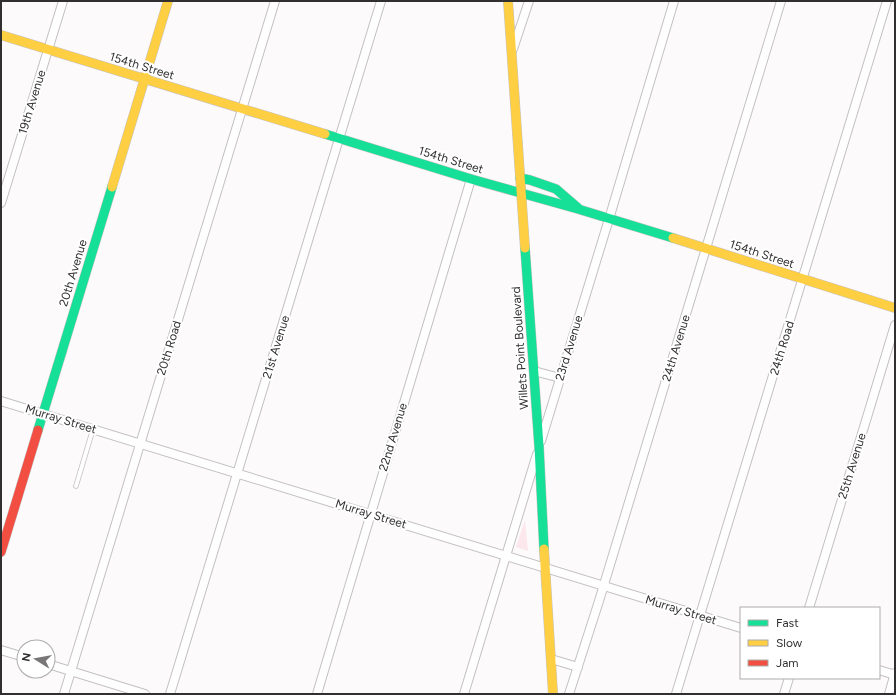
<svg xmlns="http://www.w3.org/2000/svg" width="896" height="695" viewBox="0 0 896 695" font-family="Figtree,sans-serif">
  <rect width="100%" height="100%" fill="#fdfafb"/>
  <polygon fill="#fce7ec" points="525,520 528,551 516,547"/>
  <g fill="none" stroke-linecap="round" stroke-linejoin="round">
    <g stroke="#c3c1c2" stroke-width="5.5">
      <polyline id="lane" points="76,486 93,429"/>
    </g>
    <g stroke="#c3c1c2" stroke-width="10">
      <g id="street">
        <polyline points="513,49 529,1"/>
        <polyline points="1,203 63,1"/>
        <polyline points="534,371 560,378"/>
        <polyline points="1,401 741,628"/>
        <polyline points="541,441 609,219 674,1"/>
        <polyline points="809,608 895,325"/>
        <polyline points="1,650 24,657"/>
        <polyline points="551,659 578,667"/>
        <polyline points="48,664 145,694"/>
        <polyline points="879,670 895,675"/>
        <polyline points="64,694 275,1"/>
        <polyline points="170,694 381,1"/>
        <polyline points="317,694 471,179"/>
        <polyline points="464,694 537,454"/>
        <polyline points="569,694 599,601 781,1"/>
        <polyline points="676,694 887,1"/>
        <polyline points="784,694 789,678"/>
        <polyline points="889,694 895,673"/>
      </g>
    </g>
    <g stroke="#c3c1c2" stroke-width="10">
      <g id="fast">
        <polyline points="325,134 471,179 578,209 673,238"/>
        <polyline points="520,178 530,180 556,189 578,208"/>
        <polyline points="525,248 539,446 544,549"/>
        <polyline points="38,430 112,187"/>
      </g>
    </g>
    <g stroke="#c3c1c2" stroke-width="10">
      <g id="slow">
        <polyline points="508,1 525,248"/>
        <polyline points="1,35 325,134"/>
        <polyline points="112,187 168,1"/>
        <polyline points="673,238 895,308"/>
        <polyline points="544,549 553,694"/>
      </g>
    </g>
    <g stroke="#c3c1c2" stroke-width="10">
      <polyline id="jam" points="1,552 38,430"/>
    </g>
    <use href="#lane" stroke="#fffefe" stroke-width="4"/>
    <use href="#street" stroke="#fffefe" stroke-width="8"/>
    <use href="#fast" stroke="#16e098" stroke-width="9"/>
    <use href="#slow" stroke="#ffcf43" stroke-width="9"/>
    <use href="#jam" stroke="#f24e42" stroke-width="9"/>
  </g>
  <g text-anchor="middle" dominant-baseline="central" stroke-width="4" stroke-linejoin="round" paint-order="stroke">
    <g font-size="12" fill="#312f2f" stroke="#fff">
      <text transform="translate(142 66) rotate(17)">154th Street</text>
      <text transform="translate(32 102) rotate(-73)">19th Avenue</text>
      <text transform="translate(451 160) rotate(17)">154th Street</text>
      <text transform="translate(762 254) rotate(18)">154th Street</text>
      <text transform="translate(73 273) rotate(-73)">20th Avenue</text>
      <text transform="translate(276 347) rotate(-73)">21st Avenue</text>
      <text transform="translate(169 348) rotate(-73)">20th Road</text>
      <text transform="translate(520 348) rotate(-94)">Willets Point Boulevard</text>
      <text transform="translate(569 348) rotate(-73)">23rd Avenue</text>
      <text transform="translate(676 348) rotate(-73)">24th Avenue</text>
      <text transform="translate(782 348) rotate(-73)">24th Road</text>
      <text transform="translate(61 419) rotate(17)">Murray Street</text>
      <text transform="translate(393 437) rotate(-73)">22nd Avenue</text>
      <text transform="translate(852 466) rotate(-73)">25th Avenue</text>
      <text transform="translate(371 514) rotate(17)">Murray Street</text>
      <text transform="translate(681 610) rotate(17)">Murray Street</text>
    </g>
  </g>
  <rect width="896" height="695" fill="none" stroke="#312f2f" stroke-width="4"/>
  <rect x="740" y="607" width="140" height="72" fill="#ffffff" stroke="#adacac"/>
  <rect x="748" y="620" width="20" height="6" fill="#16e098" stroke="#adacac"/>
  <text x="776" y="627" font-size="12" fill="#312f2f">Fast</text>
  <rect x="748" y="640" width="20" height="6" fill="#ffcf43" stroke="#adacac"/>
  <text x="776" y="647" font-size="12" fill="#312f2f">Slow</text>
  <rect x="748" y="660" width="20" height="6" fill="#f24e42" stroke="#adacac"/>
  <text x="776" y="667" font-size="12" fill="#312f2f">Jam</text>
  <g transform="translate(36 659) rotate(281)"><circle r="19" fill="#ffffff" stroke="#adacac"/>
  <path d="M0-3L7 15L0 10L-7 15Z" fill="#787676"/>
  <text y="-6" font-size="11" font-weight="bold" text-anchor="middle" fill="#312f2f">N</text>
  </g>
</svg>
